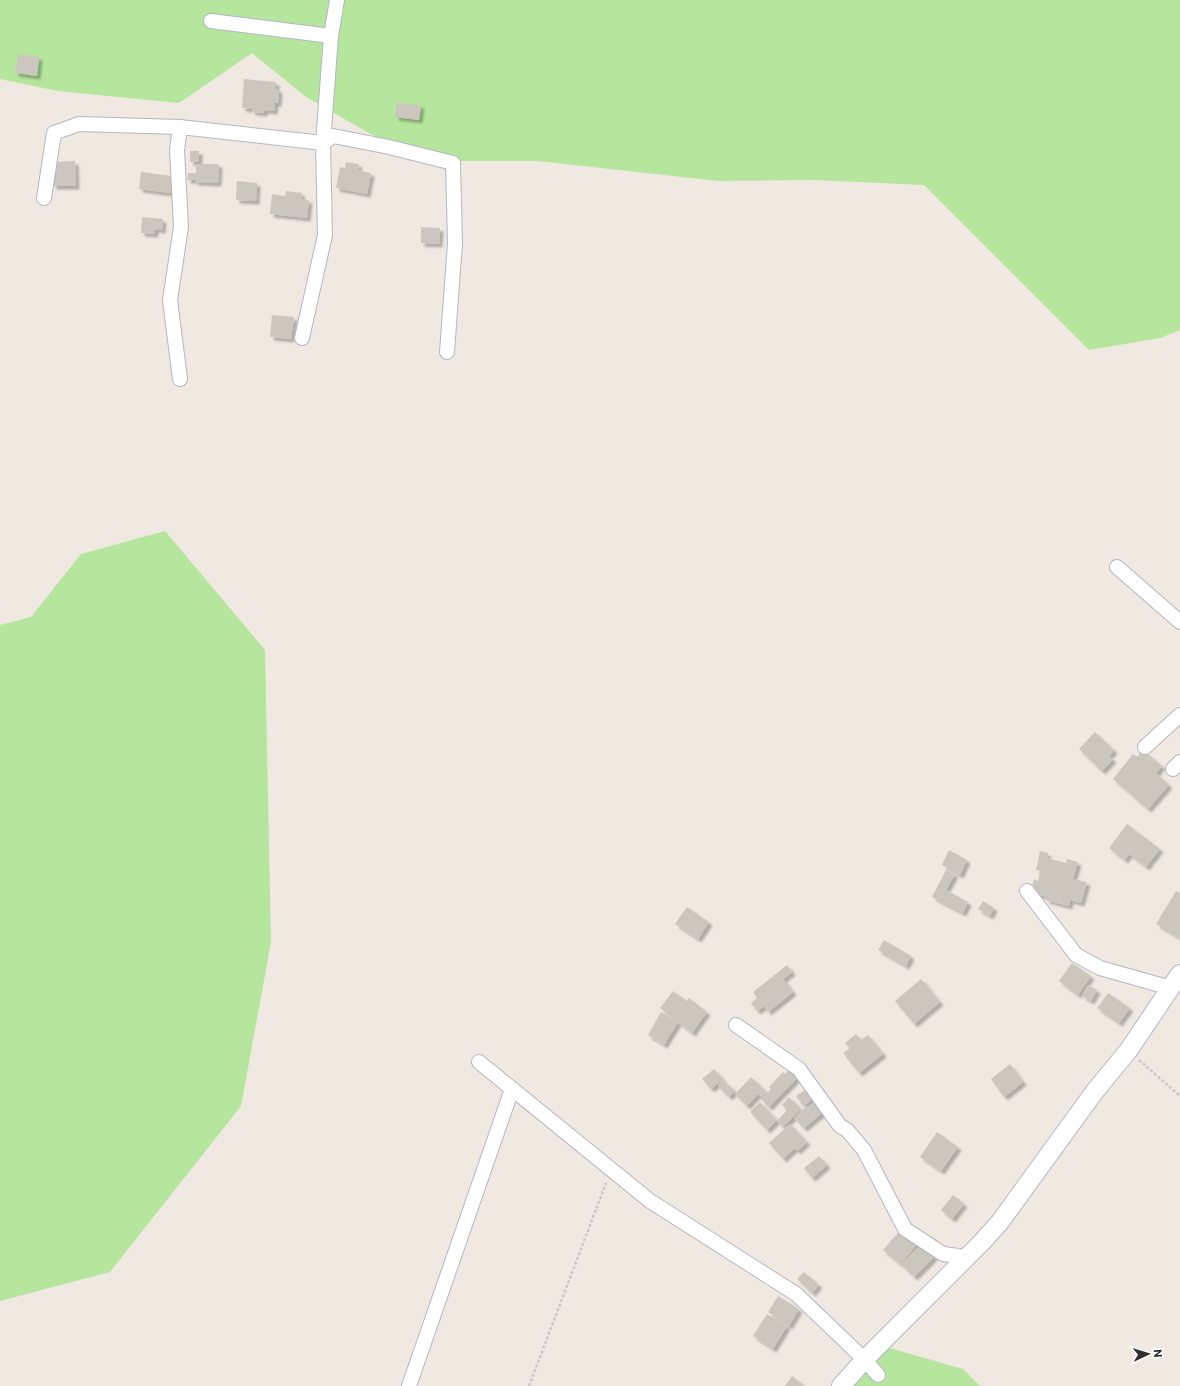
<svg xmlns="http://www.w3.org/2000/svg" width="1180" height="1386" viewBox="0 0 1180 1386" font-family="Commissioner,sans-serif">
  <defs>
    <filter id="shadow"><feDropShadow dx="3.5" dy="3.5" stdDeviation="1" flood-color="#0004"/></filter>
  </defs>
  <rect width="100%" height="100%" fill="#efe9e1"/>
  <g fill="#b6e59e">
    <polygon points="0,0 1180,0 1180,330 1160,338 1089,350 924,185 815,180 718,181 538,161 418,161 306,97 252,53 179,103 58,91 0,79"/>
    <polygon points="165,531 265,650 271,942 241,1106 110,1272 0,1301 0,625 31,617 81,554"/>
    <polygon points="876,1344 963,1369 980,1386 839,1386"/>
  </g>
  <g fill="#cbc7bf" filter="url(#shadow)">
    <polygon points="18,54 39,57 37,76 15,73"/>
    <polygon points="244,79 276,82 276,89 279,89 278,103 275,103 274,111 264,110 264,113 252,112 252,109 242,108"/>
    <polygon points="397,103 421,105 419,120 395,117"/>
    <rect x="190" y="151" width="9" height="11"/>
    <polygon points="75,161 76,186 53,186 52,162"/>
    <polygon points="346,162 359,164 358,170 371,173 367,194 336,188 340,167 345,168"/>
    <polygon points="196,164 219,164 218,183 195,182 195,180 187,180 188,173 196,173"/>
    <polygon points="141,172 172,176 170,193 139,189"/>
    <polygon points="237,181 257,183 256,201 236,200"/>
    <polygon points="286,191 302,193 301,199 309,200 307,218 270,214 272,194 285,196"/>
    <polygon points="142,217 163,219 162,230 155,229 155,234 141,233"/>
    <polygon points="421,227 440,228 439,244 421,243"/>
    <polygon points="272,315 294,317 291,339 270,337"/>
    <polygon points="1095,732 1114,750 1109,756 1113,759 1102,771 1079,749"/>
    <polygon points="1143,750 1162,766 1156,773 1169,785 1148,809 1113,779 1133,754 1137,757"/>
    <polygon points="1127,824 1160,849 1146,867 1129,854 1125,860 1109,848"/>
    <polygon points="949,850 967,860 960,875 942,865"/>
    <polygon points="1040,851 1048,853 1047,858 1066,863 1067,859 1078,862 1073,879 1087,882 1081,903 1070,900 1069,906 1046,900 1047,897 1033,893 1031,890 1034,879 1038,881 1040,871 1036,870"/>
    <polygon points="946,870 955,874 946,890 968,902 963,913 932,897"/>
    <polygon points="1176,891 1180,893 1180,938 1156,924"/>
    <polygon points="983,901 994,908 990,916 978,909"/>
    <polygon points="687,907 709,922 698,939 675,924"/>
    <polygon points="884,940 911,956 906,966 878,950"/>
    <polygon points="1072,963 1091,976 1078,995 1059,981"/>
    <polygon points="787,965 792,972 783,979 793,992 768,1012 764,1006 757,1011 751,1003 757,998 753,992"/>
    <polygon points="921,979 940,1002 914,1024 895,1001"/>
    <polygon points="1088,985 1097,990 1091,1001 1082,996"/>
    <polygon points="673,991 687,1001 689,998 707,1012 692,1033 660,1008"/>
    <polygon points="1108,993 1130,1008 1119,1023 1097,1008"/>
    <polygon points="661,1012 678,1022 664,1045 648,1035"/>
    <polygon points="856,1034 861,1040 868,1035 883,1054 859,1073 843,1053 850,1048 845,1043"/>
    <polygon points="1010,1064 1023,1082 1004,1097 991,1079"/>
    <polygon points="714,1069 723,1079 711,1089 702,1079"/>
    <polygon points="789,1070 797,1078 769,1107 761,1099 771,1089 769,1087 783,1072 785,1074"/>
    <polygon points="751,1077 767,1092 761,1097 758,1094 747,1106 735,1094"/>
    <polygon points="723,1080 735,1091 729,1097 718,1086"/>
    <polygon points="811,1086 818,1096 803,1106 796,1096"/>
    <polygon points="789,1097 801,1109 783,1127 777,1121 787,1110 782,1105"/>
    <polygon points="816,1101 824,1112 817,1117 804,1128 794,1118 807,1106 814,1114 808,1107"/>
    <polygon points="760,1102 777,1120 767,1130 750,1112"/>
    <polygon points="790,1124 807,1142 797,1151 795,1148 783,1159 769,1143"/>
    <polygon points="937,1132 958,1147 941,1171 920,1157"/>
    <polygon points="819,1156 827,1165 812,1178 804,1168"/>
    <polygon points="953,1195 964,1204 952,1219 941,1210"/>
    <polygon points="902,1228 919,1242 900,1264 883,1250"/>
    <polygon points="922,1244 934,1257 914,1277 901,1264"/>
    <polygon points="804,1272 819,1285 812,1293 797,1279"/>
    <polygon points="778,1296 799,1309 789,1326 768,1312"/>
    <polygon points="767,1314 787,1326 773,1349 753,1336"/>
    <polygon points="792,1376 805,1386 785,1386"/>
  </g>
  <g fill="none" stroke-linecap="round" stroke-linejoin="round">
    <g stroke="#b4b7c1" stroke-width="16">
      <g id="minor">
        <polyline points="211,21 331,36"/>
        <polyline points="44,198 54,133 79,124 180,127"/>
        <polyline points="302,338 325,235 323,143 331,36 337,0"/>
        <polyline points="180,379 170,300 181,227 177,150 180,127 323,143 333,136 389,147 453,163 455,243 447,352"/>
        <polyline points="1117,567 1180,622"/>
        <polyline points="1145,747 1180,715"/>
        <polyline points="1173,769 1180,762"/>
        <polyline points="1027,891 1076,955 1100,968 1171,988"/>
        <polyline points="736,1025 799,1069 840,1126 847,1130 864,1150 905,1229 943,1254 966,1257"/>
        <polyline points="479,1062 650,1201 796,1294 864,1359 878,1375"/>
        <polyline points="409,1386 512,1089"/>
      </g>
    </g>
    <g stroke="#b4b7c1" stroke-width="20">
      <polyline id="tertiary" points="841,1386 866,1358 982,1242 1000,1222 1095,1091 1128,1051 1180,974"/>
    </g>
    <g stroke="#c9c9c9" stroke-width="2.5" stroke-dasharray="3 2" stroke-linecap="butt">
      <polyline points="1139,1060 1180,1096"/>
      <polyline points="529,1386 606,1183"/>
    </g>
    <use href="#minor" stroke="#fff" stroke-width="14"/>
    <use href="#tertiary" stroke="#fff" stroke-width="18"/>
  </g>
  <g transform="translate(1148 1354) rotate(86)" stroke="#ffffff" stroke-width="3" paint-order="stroke">
  <path d="M0-3L7 15L0 10L-7 15Z" fill="#2e2e2e"/>
  <text y="-6" font-size="11" font-weight="bold" text-anchor="middle" fill="#2e2e2e">N</text>
  </g>
</svg>
